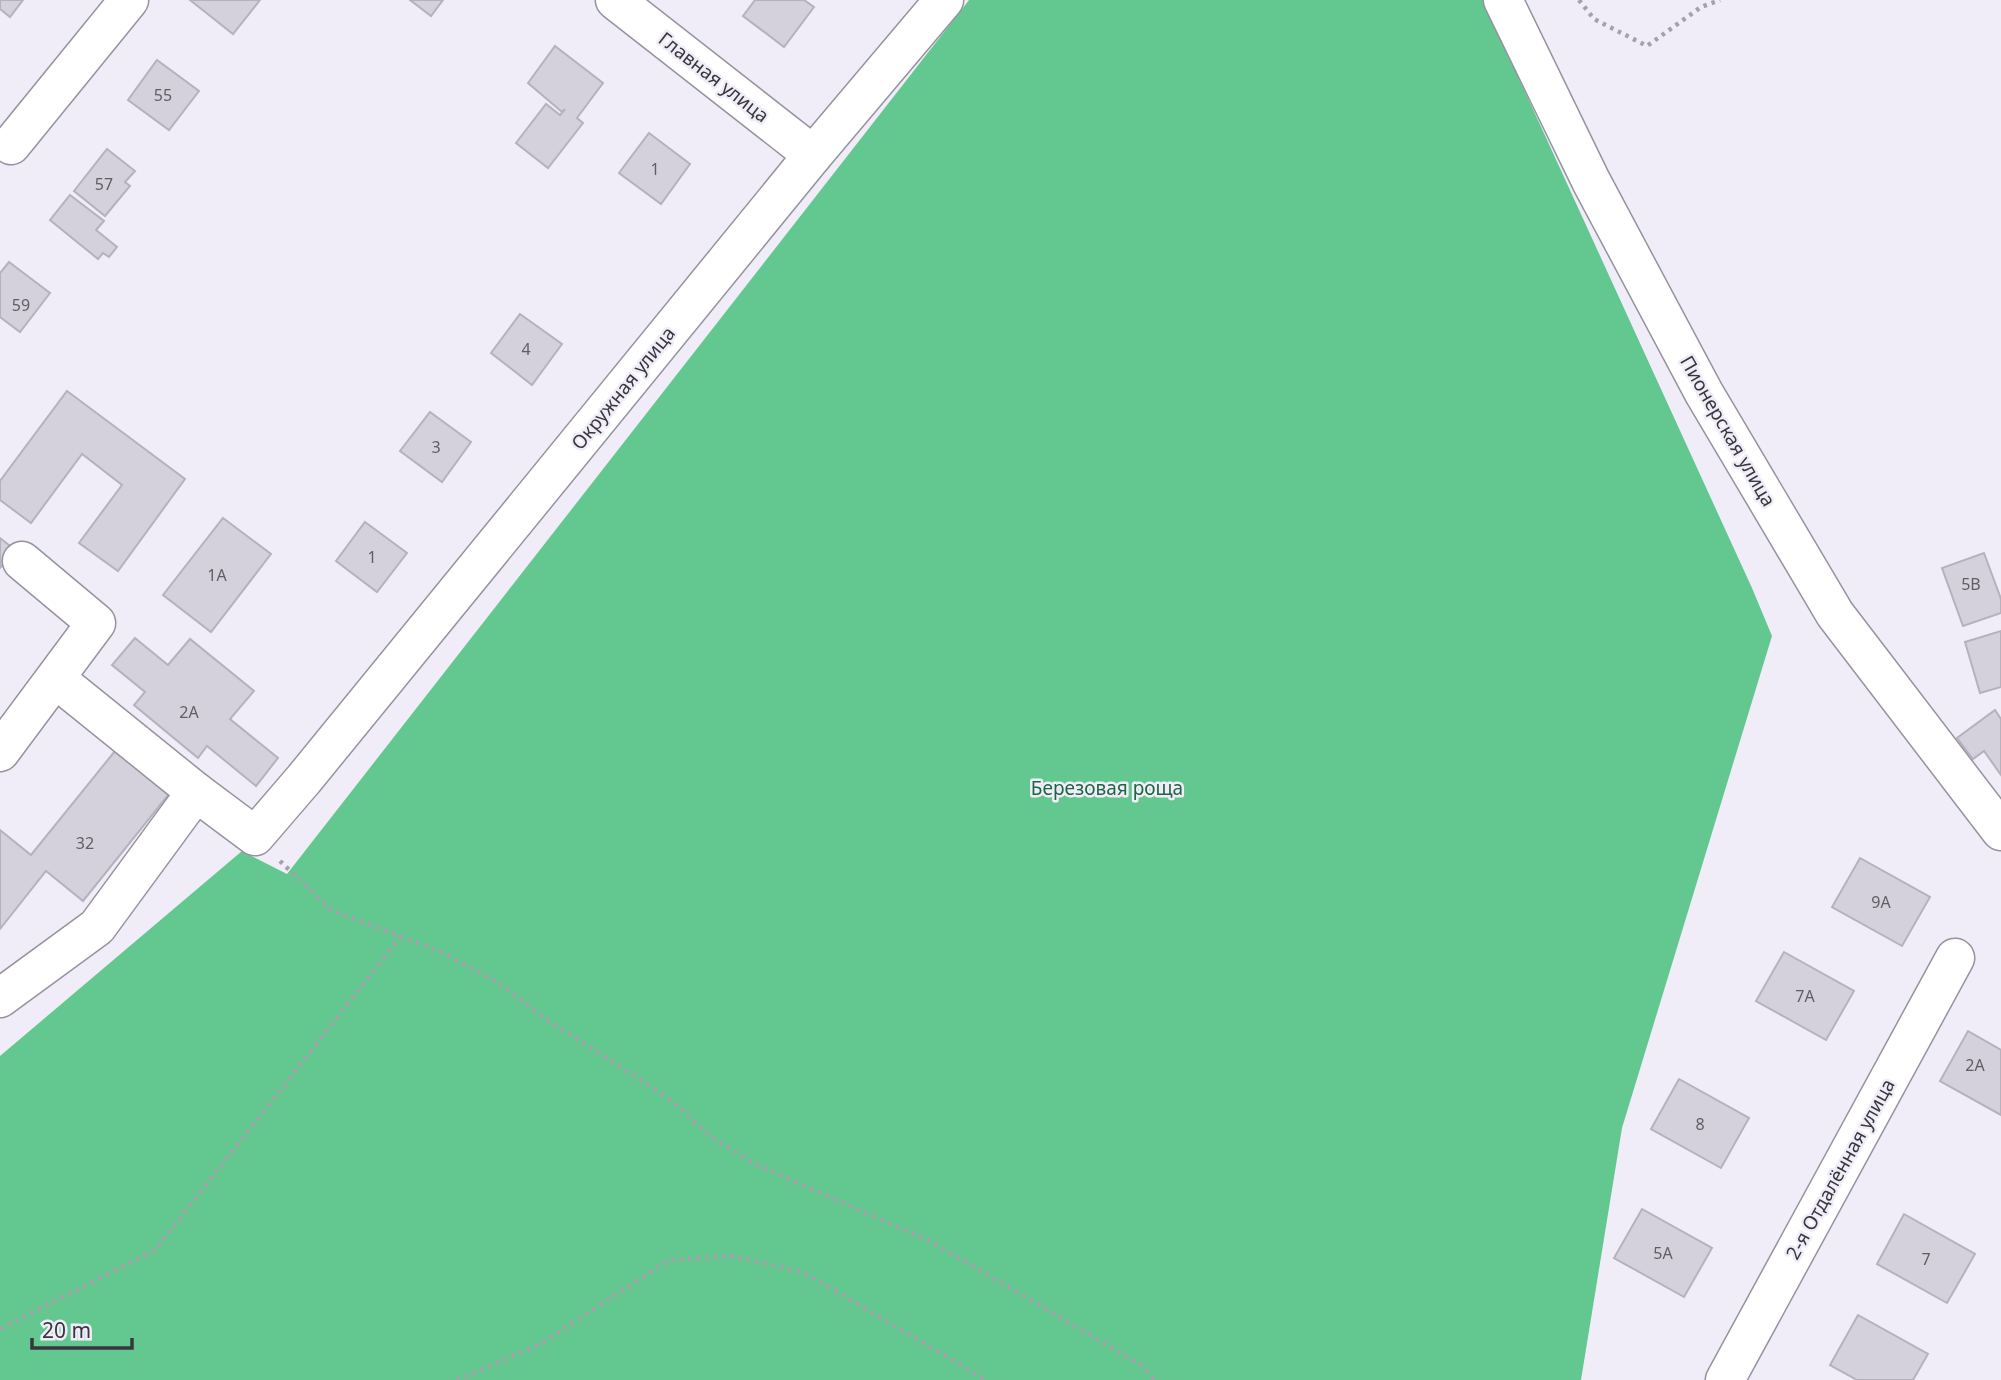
<svg xmlns="http://www.w3.org/2000/svg" width="2001" height="1380" viewBox="0 0 2001 1380" font-family="'Noto Sans',sans-serif">
  <rect width="100%" height="100%" fill="#f0edf9"/>
  <polygon fill="#63c88f" points="969,0 1483,0 1752,588 1772,636 1622,1128 1581,1380 0,1380 0,1056 242,851 287,874"/>
  <g fill="#d4d1dc" stroke="#b5b2bd" stroke-width="2">
    <polygon points="0,0 23,0 10,17 0,9"/>
    <polygon points="190,0 260,0 233,34"/>
    <polygon points="410,0 443,0 431,16"/>
    <polygon points="755,0 804,0 814,7 784,47 743,16"/>
    <polygon points="555,46 603,83 577,118 583,123 548,168 516,143 546,104 560,115 565,109 562,112 528,83"/>
    <polygon points="157,60 199,91 169,130 128,100"/>
    <polygon points="649,133 690,164 661,204 619,173"/>
    <polygon points="107,149 135,171 125,182 130,186 105,216 74,191"/>
    <polygon points="70,195 104,221 96,230 117,247 109,257 103,253 98,259 50,220"/>
    <polygon points="9,262 50,293 20,332 0,317 0,273"/>
    <polygon points="520,314 562,344 532,385 491,353"/>
    <polygon points="67,391 185,479 118,571 79,543 122,485 82,454 31,523 0,500 0,481"/>
    <polygon points="430,412 471,442 442,482 400,451"/>
    <polygon points="223,518 271,554 211,632 163,595"/>
    <polygon points="365,522 407,553 377,592 336,561"/>
    <polygon points="0,538 15,550 0,568"/>
    <polygon points="1984,553 2001,599 2001,613 1963,626 1942,568"/>
    <polygon points="2001,631 2001,687 1980,693 1965,642"/>
    <polygon points="135,638 168,665 190,639 254,691 230,719 278,758 256,786 207,746 198,758 134,705 145,692 112,665"/>
    <polygon points="1995,710 2001,719 2001,775 1984,751 1973,759 1957,738"/>
    <polygon points="115,751 169,794 83,901 46,871 0,929 0,830 31,855"/>
    <polygon points="1860,858 1930,897 1902,946 1832,907"/>
    <polygon points="1784,952 1854,991 1826,1040 1756,1001"/>
    <polygon points="1968,1031 2001,1050 2001,1115 1940,1081"/>
    <polygon points="1679,1079 1749,1118 1721,1168 1651,1129"/>
    <polygon points="1642,1209 1712,1248 1684,1297 1614,1258"/>
    <polygon points="1904,1214 1975,1254 1947,1303 1877,1264"/>
    <polygon points="1858,1315 1928,1354 1913,1380 1857,1380 1830,1365"/>
  </g>
  <g fill="none" stroke-linecap="round" stroke-linejoin="round">
    <g stroke="#95939d" stroke-width="41">
      <g id="minor">
        <polyline points="615,0 813,155"/>
        <polyline points="1503,0 1591,181 1704,393 1835,614 2001,831"/>
        <polyline points="11,145 129,0"/>
        <polyline points="56,679 196,792"/>
        <polyline points="0,752 96,623 22,561"/>
        <polyline points="0,998 97,927 196,792 255,836 304,779 813,155 944,0"/>
        <polyline points="1725,1380 1955,958"/>
      </g>
    </g>
    <g stroke="#a3a1aa" stroke-width="4.5" stroke-dasharray="3.5 5" stroke-linecap="butt">
      <polyline points="1579,0 1594,19 1647,46 1701,7 1720,0"/>
      <polyline points="280,861 331,910 439,951 499,983 540,1015 667,1097 714,1139 757,1165 930,1241 1141,1365 1155,1380"/>
      <polyline points="0,1329 155,1250 401,936"/>
      <polyline points="457,1380 539,1345 669,1260 734,1256 805,1273 986,1380"/>
    </g>
    <use href="#minor" stroke="#fff" stroke-width="38"/>
  </g>
  <g text-anchor="middle" dominant-baseline="central" stroke-width="5" stroke-linejoin="round" paint-order="stroke">
    <g font-size="16" fill="#5f5e64">
      <text x="163" y="95">55</text>
      <text x="655" y="169">1</text>
      <text x="104" y="184">57</text>
      <text x="21" y="305">59</text>
      <text x="526" y="349">4</text>
      <text x="436" y="447">3</text>
      <text x="372" y="557">1</text>
      <text x="217" y="575">1А</text>
      <text x="1971" y="584">5В</text>
      <text x="189" y="712">2А</text>
      <text x="85" y="843">32</text>
      <text x="1881" y="902">9А</text>
      <text x="1805" y="996">7А</text>
      <text x="1975" y="1065">2А</text>
      <text x="1700" y="1124">8</text>
      <text x="1663" y="1253">5А</text>
      <text x="1926" y="1259">7</text>
    </g>
    <g font-size="19" fill="#38373c" stroke="#f0edf9">
      <text transform="translate(714 77) rotate(38)">Главная улица</text>
      <text transform="translate(623 388) rotate(-51)">Окружная улица</text>
      <text transform="translate(1728 431) rotate(60)">Пионерская улица</text>
      <text transform="translate(1840 1169) rotate(-61)">2-я Отдалённая улица</text>
    </g>
    <g font-size="19" fill="#1d6640" stroke="#f0edf9">
      <text x="1107" y="788">Березовая роща</text>
    </g>
  </g>
  <path d="M32 1338v10h100v-10" fill="none" stroke="#38373c" stroke-width="3.5"/>
  <text x="42" y="1338" font-size="21" fill="#38373c" stroke="#f0edf9" stroke-width="5" paint-order="stroke">20 m</text>
</svg>
